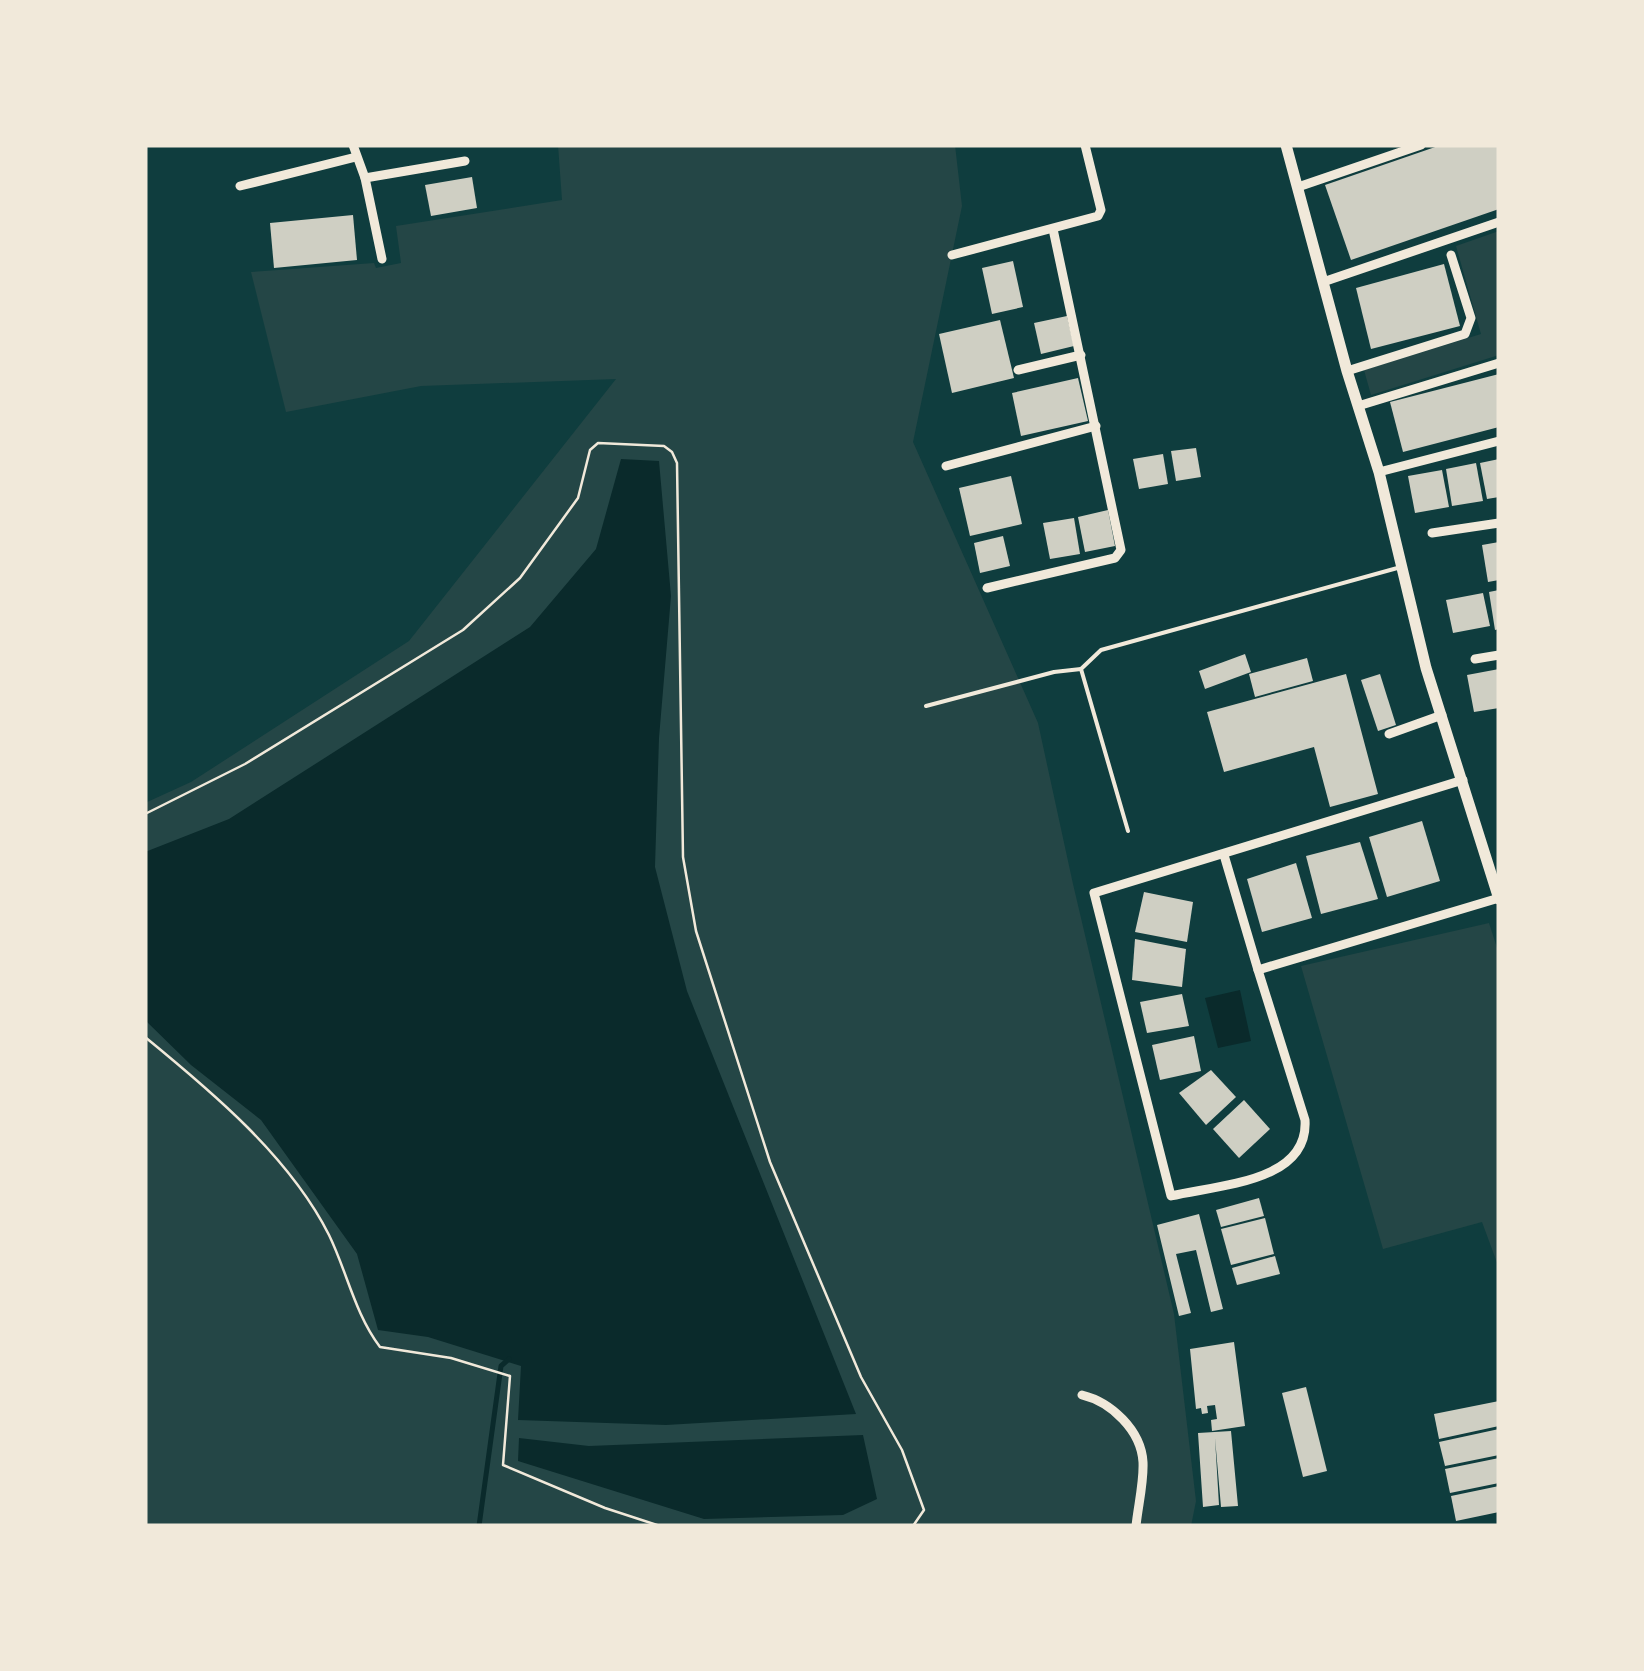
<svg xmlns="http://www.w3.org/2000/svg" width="1644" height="1671" viewBox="0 0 1644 1671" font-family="'Roboto Condensed',sans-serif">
  <rect width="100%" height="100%" fill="#0f3d3e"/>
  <g fill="#244646">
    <polygon points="558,145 955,145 962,206 913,442 1038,723 1073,884 1174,1314 1196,1501 1191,1526 145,1526 145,803 191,782 409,641 616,379 421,386 286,412 251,272 374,263 376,268 401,263 396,226 562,200"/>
    <polygon points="1499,231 1499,355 1371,395 1364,370 1481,334 1456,246"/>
    <polygon points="1489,923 1499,954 1499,1268 1482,1222 1383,1249 1301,966"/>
  </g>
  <g fill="#0a2a2b">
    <polygon points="621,459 659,461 671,596 659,738 655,867 687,991 856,1414 666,1425 518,1420 521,1366 428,1337 378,1330 357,1254 261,1120 191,1065 145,1020 145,852 229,819 530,627 596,549"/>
    <polygon points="1240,990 1251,1041 1218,1048 1205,998"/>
    <polygon points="863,1435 877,1499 843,1515 704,1519 518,1461 519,1438 589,1446"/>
  </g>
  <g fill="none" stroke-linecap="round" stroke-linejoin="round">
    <polyline stroke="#0a2a2b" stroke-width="5" points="479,1526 501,1366 509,1359"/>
  </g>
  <g fill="#cfcfc3">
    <polygon points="1441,145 1499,145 1499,209 1351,260 1325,185"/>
    <polygon points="472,177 477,208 431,216 425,185"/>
    <polygon points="353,215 357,260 274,268 270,223"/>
    <polygon points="1013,261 1023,307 992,314 982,268"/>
    <polygon points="1444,264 1460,326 1371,349 1356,288"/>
    <polygon points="1067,316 1074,346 1041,354 1034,323"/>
    <polygon points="1000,320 1014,378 952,393 939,334"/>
    <polygon points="1499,374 1499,427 1403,452 1390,402"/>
    <polygon points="1078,378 1088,421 1021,436 1012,393"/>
    <polygon points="1196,448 1201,477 1176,481 1171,451"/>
    <polygon points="1163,454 1168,484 1139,489 1133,459"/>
    <polygon points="1499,459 1499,497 1487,499 1480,463"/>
    <polygon points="1476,463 1483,501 1452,506 1446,469"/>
    <polygon points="1442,470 1449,507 1415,513 1408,476"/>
    <polygon points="1011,476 1022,524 970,536 959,488"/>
    <polygon points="1108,510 1115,546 1085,552 1078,517"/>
    <polygon points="1074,518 1080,554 1050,559 1043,523"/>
    <polygon points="1003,536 1010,566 980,573 974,543"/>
    <polygon points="1499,542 1499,580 1488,582 1482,545"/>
    <polygon points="1499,590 1499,629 1495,630 1489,592"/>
    <polygon points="1483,593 1490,626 1453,633 1446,600"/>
    <polygon points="1245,654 1251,672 1205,689 1199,671"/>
    <polygon points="1307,658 1313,681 1255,697 1249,674"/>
    <polygon points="1499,669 1499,708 1474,712 1467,675"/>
    <polygon points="1346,674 1378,794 1330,807 1314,747 1224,772 1207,712"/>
    <polygon points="1380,674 1396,725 1378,731 1361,680"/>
    <polygon points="1422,821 1440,881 1387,897 1369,837"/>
    <polygon points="1360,842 1378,899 1321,914 1306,856"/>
    <polygon points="1296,863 1312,918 1262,932 1247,879"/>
    <polygon points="1144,892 1193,902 1187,942 1135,932"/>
    <polygon points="1135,939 1186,949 1182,987 1132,980"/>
    <polygon points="1182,994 1189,1026 1147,1033 1140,1002"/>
    <polygon points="1194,1036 1201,1071 1160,1080 1152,1045"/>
    <polygon points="1211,1070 1236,1097 1206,1125 1179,1093"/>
    <polygon points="1244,1100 1270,1129 1239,1158 1213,1129"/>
    <polygon points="1259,1198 1264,1216 1221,1227 1216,1210"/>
    <polygon points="1199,1214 1223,1309 1211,1312 1196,1250 1176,1254 1191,1313 1179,1316 1157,1225"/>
    <polygon points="1265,1218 1274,1254 1231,1265 1221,1229"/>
    <polygon points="1275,1256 1280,1274 1237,1285 1232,1268"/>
    <polygon points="1234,1342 1245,1426 1212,1431 1211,1420 1217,1419 1215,1405 1207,1406 1208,1413 1202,1414 1201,1408 1196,1409 1190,1349"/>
    <polygon points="1306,1387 1327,1471 1303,1477 1282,1393"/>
    <polygon points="1499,1401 1499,1426 1439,1439 1434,1414"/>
    <polygon points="1499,1429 1499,1455 1445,1466 1439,1442"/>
    <polygon points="1231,1431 1238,1506 1221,1507 1215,1438 1219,1505 1203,1507 1198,1433"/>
    <polygon points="1499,1458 1499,1483 1450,1493 1445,1469"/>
    <polygon points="1499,1486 1499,1512 1456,1521 1451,1496"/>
  </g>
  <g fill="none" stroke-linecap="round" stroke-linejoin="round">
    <g stroke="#f1e9da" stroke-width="2.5">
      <polyline points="145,814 245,764 463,630 520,578 578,498 590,450 598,443 664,446 672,452 677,463 683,857 696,931 770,1162 861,1377 902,1450 924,1510 913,1526"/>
      <path d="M145,1037C211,1091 290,1157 329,1235C347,1272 355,1314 380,1347L451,1358L510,1376L503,1465L605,1508L660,1526"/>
    </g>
    <g stroke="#f1e9da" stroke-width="4">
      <polyline points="926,706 1054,672 1081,669"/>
      <polyline points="1128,831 1081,669 1101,650 1401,567"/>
    </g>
    <g stroke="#f1e9da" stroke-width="9">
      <polyline points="353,145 365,178 382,259"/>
      <polyline points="365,178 465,161"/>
      <polyline points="240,186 356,157"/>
      <polyline points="1298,187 1421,145"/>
      <polyline points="952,255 1098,216 1101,210 1085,145"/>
      <polyline points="1323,282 1499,222"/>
      <polyline points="1018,370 1081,355"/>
      <polyline points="1347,371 1465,334 1471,318 1451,255"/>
      <polyline points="1358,406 1499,363"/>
      <polyline points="946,466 1096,426"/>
      <polyline points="1379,472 1499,441"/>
      <polyline points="1432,533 1499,523"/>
      <polyline points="987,588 1115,558 1121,550 1053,229"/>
      <polyline points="1475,659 1499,655"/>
      <polyline points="1389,734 1442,715"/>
      <path d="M1463,780L1094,893L1171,1196C1216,1185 1309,1183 1305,1120L1258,970L1499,898"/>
      <polyline points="1224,855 1258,970"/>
      <path d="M1082,1395C1111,1402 1141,1430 1143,1462C1144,1482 1138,1506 1136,1526"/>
    </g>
    <polyline stroke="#f1e9da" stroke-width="11" points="1286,145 1347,371 1379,472 1426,668 1499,899"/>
  </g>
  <rect width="1644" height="1671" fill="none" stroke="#f1e9da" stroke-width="295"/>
</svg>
